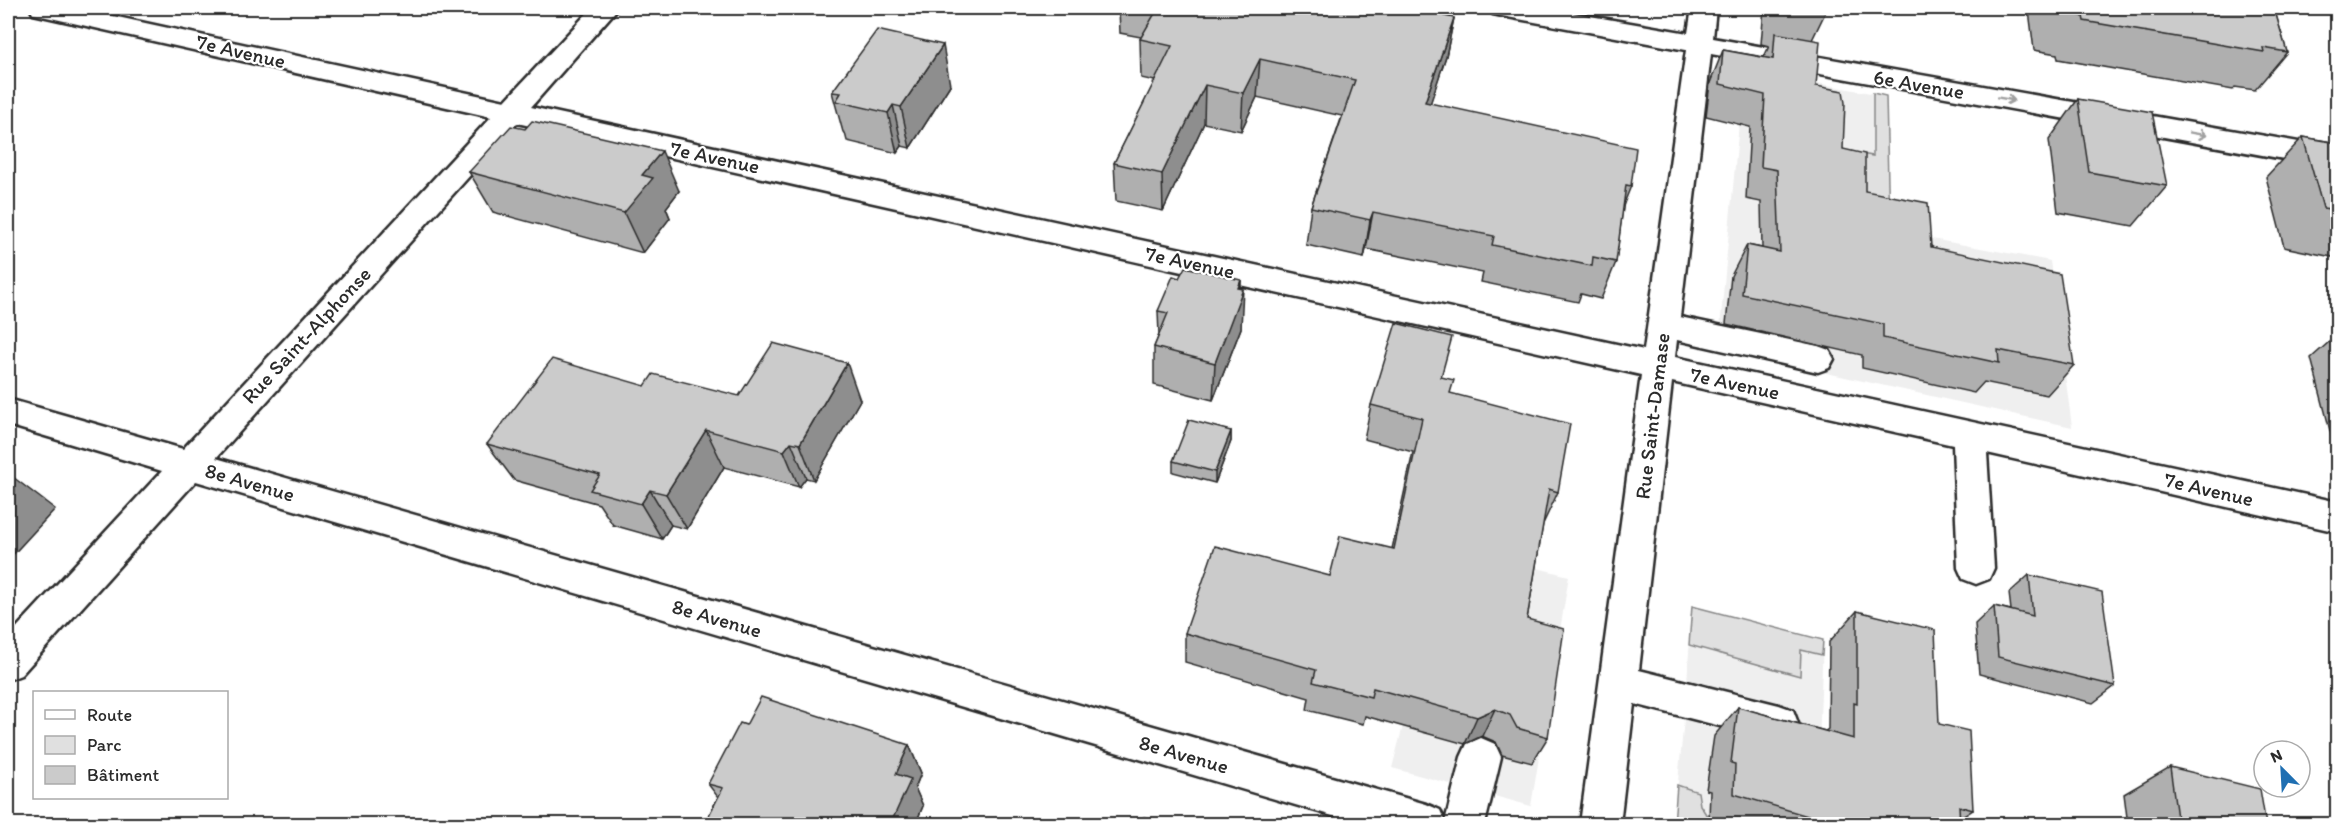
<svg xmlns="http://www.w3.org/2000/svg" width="2345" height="832" viewBox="0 0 2345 832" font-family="Itim,sans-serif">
  <rect width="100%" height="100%" fill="#fff"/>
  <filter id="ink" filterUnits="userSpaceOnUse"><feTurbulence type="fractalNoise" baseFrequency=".0167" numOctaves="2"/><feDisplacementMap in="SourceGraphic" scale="12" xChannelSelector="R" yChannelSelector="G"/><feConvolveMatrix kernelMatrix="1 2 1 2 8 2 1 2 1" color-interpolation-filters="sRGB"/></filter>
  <g filter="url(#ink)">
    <g fill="#efefef">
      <polygon points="1744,69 1886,96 1889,231 2050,261 2072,427 1718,349"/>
      <polygon points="1450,546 1569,576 1531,806 1392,768"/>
      <polygon points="1692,606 1823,640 1816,824 1674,824 1686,698"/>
    </g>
    <g fill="#e0e0e0" stroke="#868686" stroke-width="1.5">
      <polygon points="1873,93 1886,96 1889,227 1814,146 1873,156"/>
      <polygon points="1692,606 1823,640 1822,655 1801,650 1800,676 1689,645"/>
      <polygon points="1677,785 1698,792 1700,805 1709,819 1727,824 1674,824"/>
    </g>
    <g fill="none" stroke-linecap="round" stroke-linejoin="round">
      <g stroke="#2b2b2b" stroke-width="5">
        <polygon id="minor" points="30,8 76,8 505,101 592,8 618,8 531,107 1644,350 1686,50 1502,16 1493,14 1489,8 1544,8 1688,33 1692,8 1716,8 1713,38 2338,149 2338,169 1711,54 1680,317 1818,346 1829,350 1834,359 1829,368 1818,372 1677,340 1675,357 2338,502 2338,532 1987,453 1994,568 1989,579 1976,584 1963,579 1958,568 1953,445 1672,382 1639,670 1779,705 1793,710 1798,723 1793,736 1779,741 1634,704 1620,824 1580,824 1641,375 517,123 216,458 1426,804 1440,810 1445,822 1461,757 1467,744 1481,738 1495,744 1501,757 1485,824 1360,824 196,481 21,675 8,680 8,637 162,471 8,425 8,399 183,449 491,117 42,16 33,14"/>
      </g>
      <use href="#minor" fill="#fff" fill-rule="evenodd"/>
    </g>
    <g fill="#afafaf" stroke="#2b2b2b" stroke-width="1.5">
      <polygon points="1119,8 1449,8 1447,16 1454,18 1446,56 1430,103 1631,186 1623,206 1616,262 1601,299 1581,294 1578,302 1481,282 1483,273 1366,249 1364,258 1306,245 1311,207 1342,116 1257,97 1241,131 1204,123 1163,211 1116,201 1114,163 1155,81 1141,78 1140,39 1141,37 1120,33"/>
      <polygon points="1764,8 1826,8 1826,11 1812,40 1816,86 1843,149 1865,191 2074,365 2047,395 1984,382 1974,393 1862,368 1862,355 1726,324 1731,276 1747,245 1762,248 1761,202 1746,199 1750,127 1706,116 1710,83 1723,50 1764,57 1769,46 1761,44"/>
      <polygon points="2031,8 2274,8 2287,52 2255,90 2235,87 2233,90 2058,59 2057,54 2034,50 2029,11"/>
      <polygon points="950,85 910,148 902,146 897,153 847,141 845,133 843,132 832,92"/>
      <polygon points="2078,99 2167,186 2133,226 2058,212 2049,140"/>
      <polygon points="2303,137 2337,143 2337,258 2284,247 2266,177"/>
      <polygon points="469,172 679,191 666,208 670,218 643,253 493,212"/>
      <polygon points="1179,278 1241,280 1241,328 1213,400 1154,385 1154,347 1159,335 1158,311"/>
      <polygon points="2337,335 2337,447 2334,446 2311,358"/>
      <polygon points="1441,377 1450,393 1558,492 1543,524 1527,619 1548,737 1532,763 1502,755 1496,742 1482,736 1465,744 1365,716 1363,724 1307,710 1309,698 1185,662 1185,633 1330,576 1392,549 1413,452 1364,439 1371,405"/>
      <polygon points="645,386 739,396 860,400 814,480 806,478 799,487 724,467 687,529 671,525 662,539 613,525 599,504 514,480 487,444"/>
      <polygon points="1231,431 1231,441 1215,483 1173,472 1173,461"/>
      <polygon points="2029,575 2115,686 2093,703 1979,674 1975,624 1994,606 2011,610 2009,593"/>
      <polygon points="1857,611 1939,724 1973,810 1959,819 1960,825 1726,825 1709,819 1710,791 1706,790 1714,736 1738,707 1825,731 1828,729 1829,642"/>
      <polygon points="746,725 909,745 921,773 915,788 923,806 915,825 704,825 718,797 708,784"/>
      <polygon points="2170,767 2266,825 2128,825 2124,794"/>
    </g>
    <g fill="#8e8e8e" stroke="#2b2b2b" stroke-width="1.5">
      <polygon points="1447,8 1449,8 1443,36 1444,16"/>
      <polygon points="1454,18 1446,56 1418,141 1425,102"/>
      <polygon points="943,45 950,85 910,148 901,107"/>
      <polygon points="1260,59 1257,97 1241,131 1243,93"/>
      <polygon points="1205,85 1204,123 1163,211 1162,174"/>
      <polygon points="893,105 902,146 897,153 888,113"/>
      <polygon points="662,151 679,191 666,208 670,218 643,253 624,213 642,175"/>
      <polygon points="1373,212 1366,249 1364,258 1370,220"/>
      <polygon points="1241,280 1239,299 1243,289 1241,328 1213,400 1215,363"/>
      <polygon points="847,363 860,400 814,480 800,444"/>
      <polygon points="706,430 724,467 687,529 666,494"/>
      <polygon points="1231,431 1231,441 1215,483 1215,472"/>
      <polygon points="791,442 806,478 799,487 784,451"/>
      <polygon points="9,474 55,509 8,560 8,475"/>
      <polygon points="650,490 671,525 662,539 641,504"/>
      <polygon points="1495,709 1482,736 1465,744 1477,717"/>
      <polygon points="909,745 921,773 915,788 923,806 915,825 890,825 896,774"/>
    </g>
    <g fill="#cbcbcb" stroke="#2b2b2b" stroke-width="1.5">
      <polygon points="1158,8 1447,8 1444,16 1454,18 1425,102 1636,148 1631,186 1626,185 1616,262 1593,257 1592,266 1492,245 1494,236 1373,212 1370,220 1311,207 1355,80 1260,59 1243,93 1205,85 1162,174 1114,163 1172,46 1140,39"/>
      <polygon points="1803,8 1826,8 1826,11"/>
      <polygon points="2058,8 2274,8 2287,52 2263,48 2264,52 2084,21 2083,16 2059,12"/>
      <polygon points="877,30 943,45 901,107 893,105 888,113 836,101 841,93 832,92"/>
      <polygon points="1775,33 1820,41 1816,86 1843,91 1845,103 1843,149 1865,154 1865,191 1928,203 1931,247 2060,274 2074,365 1998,350 1999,363 1883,338 1883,324 1742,294 1747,245 1780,252 1777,170 1761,167 1765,95 1720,84 1723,50 1773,59"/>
      <polygon points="2078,99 2152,112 2167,186 2089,172"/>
      <polygon points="532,121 662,151 642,175 653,178 624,213 469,172 511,126 525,129"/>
      <polygon points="2303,137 2337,143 2337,210 2323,208"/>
      <polygon points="1185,267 1241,280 1238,288 1243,289 1215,363 1154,347 1168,313 1158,311 1173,276 1179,278"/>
      <polygon points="1396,323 1452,337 1441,377 1454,380 1450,393 1570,424 1558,492 1549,489 1527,619 1564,629 1548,737 1517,728 1510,715 1495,709 1477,717 1373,688 1371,697 1313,682 1316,670 1185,633 1215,546 1330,576 1340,536 1394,549 1422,418 1371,405"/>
      <polygon points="773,343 847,363 800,444 791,442 784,451 706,430 666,494 650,490 641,504 590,490 600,475 487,444 552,359 645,386 653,374 739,396"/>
      <polygon points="1189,420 1231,431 1215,472 1173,461"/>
      <polygon points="2029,575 2102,592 2115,686 1998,657 1994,606 2033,616"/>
      <polygon points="1857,611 1935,630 1939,724 1969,731 1973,810 1959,806 1960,825 1838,825 1734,794 1735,764 1731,763 1738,707 1854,739 1854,703 1857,704"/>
      <polygon points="761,697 909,745 896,774 911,779 890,825 704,825 723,788 708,784 740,723 746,725"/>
      <polygon points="2170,767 2260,789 2266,825 2178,825"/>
      <polygon points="1144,817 1171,825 1142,825"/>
    </g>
    <defs><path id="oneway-shaft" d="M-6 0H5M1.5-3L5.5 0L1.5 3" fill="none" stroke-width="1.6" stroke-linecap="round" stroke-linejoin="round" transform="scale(1.5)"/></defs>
    <g stroke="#a0a0a0">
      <use href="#oneway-shaft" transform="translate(2006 99) rotate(10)"/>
      <use href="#oneway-shaft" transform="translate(2198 134) rotate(10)"/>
    </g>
  </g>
  <g text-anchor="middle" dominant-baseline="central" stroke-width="4.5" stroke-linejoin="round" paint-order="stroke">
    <g font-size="21" fill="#2b2b2b" stroke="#fff">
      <text transform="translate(241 51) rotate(13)">7e Avenue</text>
      <text transform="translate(1919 84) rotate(10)">6e Avenue</text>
      <text transform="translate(715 157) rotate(12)">7e Avenue</text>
      <text transform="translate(1190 262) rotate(12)">7e Avenue</text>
      <text transform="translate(306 335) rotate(-47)">Rue Saint-Alphonse</text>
      <text transform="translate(1735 383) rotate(12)">7e Avenue</text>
      <text transform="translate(1652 416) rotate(-83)">Rue Saint-Damase</text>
      <text transform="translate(250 482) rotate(16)">8e Avenue</text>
      <text transform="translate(2209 489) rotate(13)">7e Avenue</text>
      <text transform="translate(717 618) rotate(16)">8e Avenue</text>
      <text transform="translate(1184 754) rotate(16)">8e Avenue</text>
    </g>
  </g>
  <rect width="2345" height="832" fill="none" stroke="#fff" stroke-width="30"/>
  <rect x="15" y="15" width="2315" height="802" fill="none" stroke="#2b2b2b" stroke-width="2" filter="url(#ink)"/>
  <rect x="33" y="691" width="195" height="108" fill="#ffffff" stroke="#aaaaaa" stroke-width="1.5"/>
  <rect x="45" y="710" width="30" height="9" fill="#ffffff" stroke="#aaaaaa" stroke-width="1.5"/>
  <text x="87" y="721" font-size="18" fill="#2b2b2b">Route</text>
  <rect x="45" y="736" width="30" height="18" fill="#e0e0e0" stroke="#aaaaaa" stroke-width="1.5"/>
  <text x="87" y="751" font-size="18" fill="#2b2b2b">Parc</text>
  <rect x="45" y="766" width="30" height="18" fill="#cbcbcb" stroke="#aaaaaa" stroke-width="1.5"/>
  <text x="87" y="781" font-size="18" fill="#2b2b2b">Bâtiment</text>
  <g transform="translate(2282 769) rotate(336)"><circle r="28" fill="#ffffff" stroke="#aaaaaa" stroke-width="1.5"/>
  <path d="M0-4.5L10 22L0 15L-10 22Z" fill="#1f6fb2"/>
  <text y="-9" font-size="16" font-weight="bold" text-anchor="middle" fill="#2b2b2b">N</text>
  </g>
</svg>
